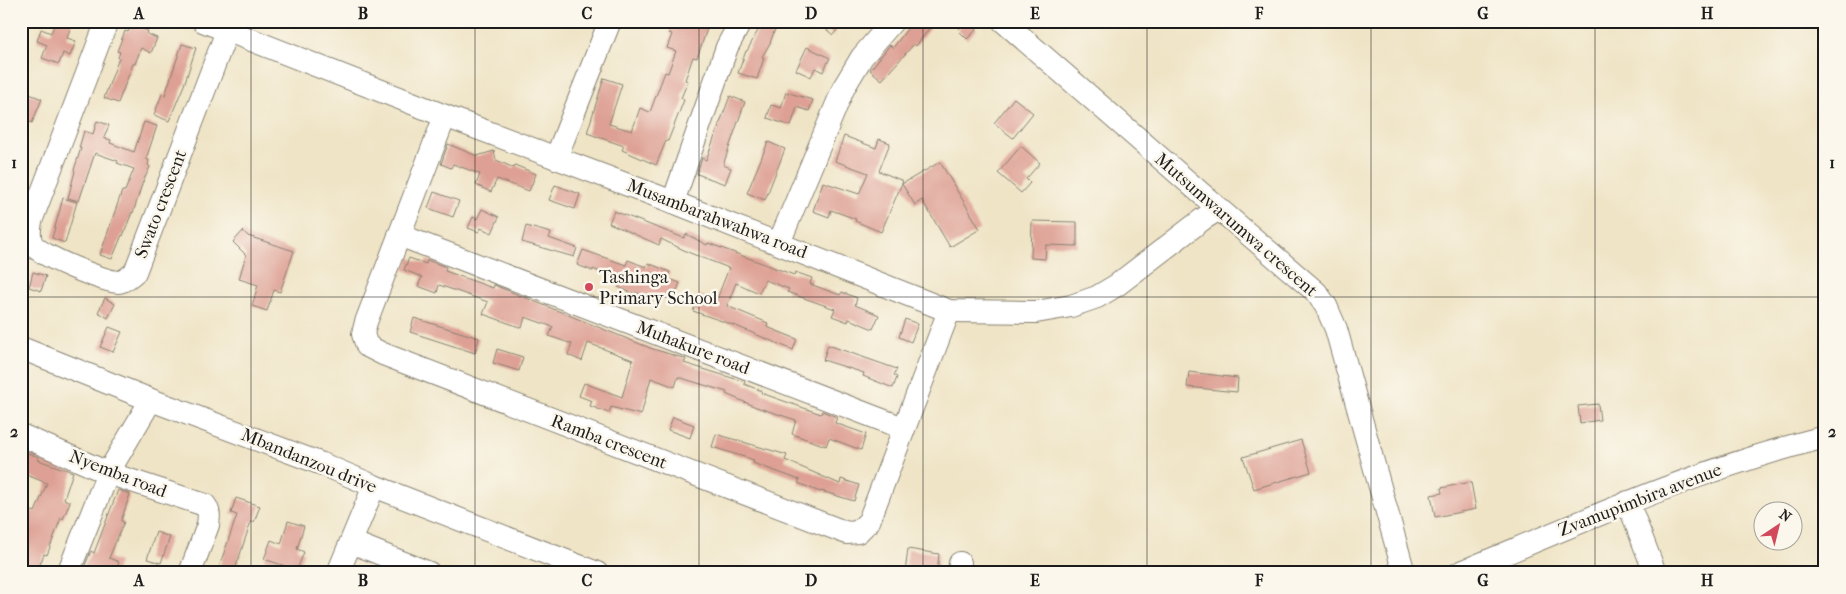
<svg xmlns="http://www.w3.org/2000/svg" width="1846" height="594" viewBox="0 0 1846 594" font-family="'IM FELL French Canon',serif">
  <rect width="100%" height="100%" fill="#fbf7ec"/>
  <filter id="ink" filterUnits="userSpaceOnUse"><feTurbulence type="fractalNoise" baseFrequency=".02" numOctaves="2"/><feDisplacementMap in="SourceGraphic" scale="10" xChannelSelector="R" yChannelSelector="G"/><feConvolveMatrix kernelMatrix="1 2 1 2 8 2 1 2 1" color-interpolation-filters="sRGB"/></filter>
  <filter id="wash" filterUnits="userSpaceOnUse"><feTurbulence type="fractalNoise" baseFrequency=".0096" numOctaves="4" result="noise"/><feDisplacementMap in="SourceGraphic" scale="20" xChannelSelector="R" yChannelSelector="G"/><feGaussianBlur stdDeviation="1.12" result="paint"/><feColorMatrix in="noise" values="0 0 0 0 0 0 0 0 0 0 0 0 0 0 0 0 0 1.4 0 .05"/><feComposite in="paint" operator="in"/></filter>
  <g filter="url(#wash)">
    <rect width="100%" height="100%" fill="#efe4c6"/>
    <g id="blocks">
      <g fill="#dea094">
        <polygon points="56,21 73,21 67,38 76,41 70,56 63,53 59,64 42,58 47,45 37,41 41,29 51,33"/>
        <polygon points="674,21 686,21 707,29 697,58 693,57 685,80 688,81 681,98 684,100 668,141 666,141 656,165 622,150 624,146 587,133 604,78 622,84 609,124 632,131 640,108 650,112 665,72 668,73 676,51 667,48 672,34 669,33"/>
        <polygon points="763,21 778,21 770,43 762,57 764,58 757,79 738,73 746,51 747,51"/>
        <polygon points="816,21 844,21 833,35"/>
        <polygon points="913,21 935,21 916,46 914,44 882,80 870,70 890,45 893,48"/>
        <polygon points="966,21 969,21 977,29 967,39 958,30"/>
        <polygon points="131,25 148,31 147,34 157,38 151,53 141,48 135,64 133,64 118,103 104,98 119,58 118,58 120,52 117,51 125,31 128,32"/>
        <polygon points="182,44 196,48 184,85 169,121 154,115 162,94 165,95"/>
        <polygon points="807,47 830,58 823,72 815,68 811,77 796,70"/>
        <polygon points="786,92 813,100 809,111 797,107 791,126 767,118 771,105 781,108"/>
        <polygon points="27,93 42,99 32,123 21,119 21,107"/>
        <polygon points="730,96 745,102 723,165 731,168 725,184 697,174 702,158 706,160"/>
        <polygon points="1014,98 1033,113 1013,138 994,123"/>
        <polygon points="97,121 109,125 104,138 111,140 110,143 134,152 144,122 157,126 146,159 149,160 148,165 150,167 142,184 133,213 132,212 123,236 122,235 112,259 100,255 122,191 125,191 134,169 117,163 118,161 95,153 79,201 68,198 75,171 74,170 81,148 79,148 84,131 93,134"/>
        <polygon points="844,136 876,148 879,139 890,143 879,171 903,181 881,232 855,221 856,219 831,210 829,217 813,211 823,182 859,194 868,173 835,161"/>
        <polygon points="768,142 785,149 765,200 747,193"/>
        <polygon points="448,144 477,156 494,151 496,160 514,168 515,165 536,174 529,191 497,179 491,192 476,185 480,174 453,164 451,168 441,164"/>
        <polygon points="1021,146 1040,163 1026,179 1030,183 1021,193 998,173"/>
        <polygon points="940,162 980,229 950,247 922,200 915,205 902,184"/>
        <polygon points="555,185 580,194 575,209 549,200"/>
        <polygon points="434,192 459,201 453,217 428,208"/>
        <polygon points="63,198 77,202 65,243 52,238"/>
        <polygon points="482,209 499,217 492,233 481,228 479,232 468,228 473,217 477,219"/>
        <polygon points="614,211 684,238 686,234 707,245 708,243 794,275 795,272 812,278 810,284 840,295 842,292 857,298 855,305 879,315 873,329 849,319 848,322 832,316 835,309 787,292 789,289 765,280 759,293 736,283 727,306 768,323 767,327 797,339 793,350 736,326 693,311 699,295 716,301 729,268 690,253 661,239 659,245 609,223"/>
        <polygon points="1032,221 1077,222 1077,246 1046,245 1045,259 1031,258"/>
        <polygon points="526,226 551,233 549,238 577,248 574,257 522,242"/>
        <polygon points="243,231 248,236 294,251 280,292 274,290 267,311 252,306 258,285 239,279 246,255 233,242"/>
        <polygon points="583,250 626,265 628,260 646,267 648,263 670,272 667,278 680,283 673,300 662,296 660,302 635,292 634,294 618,287 620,280 593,269 593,271 577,265"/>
        <polygon points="409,258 426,264 427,260 446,267 445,271 493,288 494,285 650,348 686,359 684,363 745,382 744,384 762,391 761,393 821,414 822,411 837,417 835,423 866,434 861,450 829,438 826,446 792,434 796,420 756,407 726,394 727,392 678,377 675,387 651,378 641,415 611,407 609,413 590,406 592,401 579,396 584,383 622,397 633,360 588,343 582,361 568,355 572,344 549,336 553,327 525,317 522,328 483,314 488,302 439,285 437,293 418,286 422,277 404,270"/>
        <polygon points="33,272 46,276 41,291 29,287"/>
        <polygon points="105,298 115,304 108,318 98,312"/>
        <polygon points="414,318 479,338 475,353 410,332"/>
        <polygon points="905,319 918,324 911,342 899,337"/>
        <polygon points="109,327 122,332 113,352 100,347"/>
        <polygon points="828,345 897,369 894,375 897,377 893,388 863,376 864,373 823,360"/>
        <polygon points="497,349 523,357 519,371 493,363"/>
        <polygon points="1189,372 1238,378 1237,392 1187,387"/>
        <polygon points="1598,404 1600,420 1580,423 1578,406"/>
        <polygon points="673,417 694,425 690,438 668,430"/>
        <polygon points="716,434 787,455 785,460 840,484 841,479 859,485 854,501 821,491 820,492 798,483 800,480 753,463 754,460 712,447"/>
        <polygon points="1301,440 1311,472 1254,489 1243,457"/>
        <polygon points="21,451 39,457 38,460 73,472 64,499 70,502 63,519 61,518 47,555 44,554 37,573 21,573 21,507 35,512 47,483 21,473"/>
        <polygon points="1471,482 1476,509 1435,517 1431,495 1442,493 1441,488"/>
        <polygon points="118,490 130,494 121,521 124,522 109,558 119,562 115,573 91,573 83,570 91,551 94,553"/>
        <polygon points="236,498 260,506 254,522 251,521 234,573 217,573 237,515 231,513"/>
        <polygon points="288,521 304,526 297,549 304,552 297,570 264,559 271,540 281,544"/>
        <polygon points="156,532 170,537 161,563 147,559"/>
        <polygon points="908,549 939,554 937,573 905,573"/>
      </g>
    </g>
  </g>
  <g filter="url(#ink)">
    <use href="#blocks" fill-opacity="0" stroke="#868071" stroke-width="1"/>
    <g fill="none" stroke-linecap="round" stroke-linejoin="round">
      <g stroke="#868071" stroke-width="24">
        <g id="minor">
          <path d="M107,21L31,221C30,229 28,236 32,244C38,255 105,282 119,282C125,281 130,276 135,272L227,31"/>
          <polyline points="203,21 445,116 673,202 949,311 1036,312 1071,306 1097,297 1117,285 1203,219 1219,209"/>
          <polyline points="1003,21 1219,209 1316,292 1326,306 1336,329 1404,573"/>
          <polyline points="445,116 366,322 363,334 367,346 383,354 847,533 858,532 869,521 949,311"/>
          <polyline points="556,158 610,21"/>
          <polyline points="673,202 727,47 741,21"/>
          <polyline points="399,235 903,428"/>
          <polyline points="779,243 844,87 862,57 893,21"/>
          <polyline points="21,348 151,400 322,464 374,486 597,573"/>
          <path d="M21,435L108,473L205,505C210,512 209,517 208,525L190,573"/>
          <polyline points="1628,502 1655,573"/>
          <polyline points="351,542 429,573"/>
          <polyline points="68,573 108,473 151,400"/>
          <polyline points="338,573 374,486"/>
          <polyline points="959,573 960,563"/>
          <path d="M1459,573C1579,523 1698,469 1825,437"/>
        </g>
      </g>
      <use href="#minor" stroke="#fff" stroke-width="22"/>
    </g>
  </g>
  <path fill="none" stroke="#1c1c1c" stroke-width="1" stroke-opacity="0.55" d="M251,21V573M475,21V573M699,21V573M923,21V573M1147,21V573M1371,21V573M1595,21V573M21,297H1825"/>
  <circle fill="#d1495b" stroke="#fbf7ec" stroke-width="2" cx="589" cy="287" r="5"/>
  <g text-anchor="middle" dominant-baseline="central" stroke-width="5" stroke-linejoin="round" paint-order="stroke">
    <g font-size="18" fill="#1c1c1c" stroke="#fbf7ec">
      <text transform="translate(161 204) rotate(-69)">Swato crescent</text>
      <text transform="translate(717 219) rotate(21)">Musambarahwahwa road</text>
      <text transform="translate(1236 225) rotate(41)">Mutsumwarumwa crescent</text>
      <text transform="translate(693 348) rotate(21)">Muhakure road</text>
      <text transform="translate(609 442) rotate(21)">Ramba crescent</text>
      <text transform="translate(309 461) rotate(22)">Mbandanzou drive</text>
      <text transform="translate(118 474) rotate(21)">Nyemba road</text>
      <text transform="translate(1640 500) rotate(-21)">Zvamupimbira avenue</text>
    </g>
    <g font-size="18" fill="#1c1c1c" stroke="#fbf7ec" text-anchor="start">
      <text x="599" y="277">Tashinga<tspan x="599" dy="21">Primary School</tspan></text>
    </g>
  </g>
  <rect width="1846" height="594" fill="none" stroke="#fbf7ec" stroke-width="55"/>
  <g transform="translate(1778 526) rotate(35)"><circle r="24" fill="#fbf7ec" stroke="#a29f99"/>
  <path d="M0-4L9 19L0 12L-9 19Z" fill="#d1495b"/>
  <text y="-8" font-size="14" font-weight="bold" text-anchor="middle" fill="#1c1c1c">N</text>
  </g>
  <rect x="28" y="28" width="1790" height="538" fill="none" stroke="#1c1c1c" stroke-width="2"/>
  <g font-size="16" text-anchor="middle" font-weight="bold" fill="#1c1c1c">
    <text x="139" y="19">A</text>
    <text x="363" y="19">B</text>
    <text x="587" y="19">C</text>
    <text x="811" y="19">D</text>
    <text x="1035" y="19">E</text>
    <text x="1259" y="19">F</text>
    <text x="1483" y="19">G</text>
    <text x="1707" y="19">H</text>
    <text x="14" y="168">1</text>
    <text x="1832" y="168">1</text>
    <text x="14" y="437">2</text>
    <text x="1832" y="437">2</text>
    <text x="139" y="586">A</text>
    <text x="363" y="586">B</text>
    <text x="587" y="586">C</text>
    <text x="811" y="586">D</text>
    <text x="1035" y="586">E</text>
    <text x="1259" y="586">F</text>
    <text x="1483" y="586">G</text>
    <text x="1707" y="586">H</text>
  </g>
</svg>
